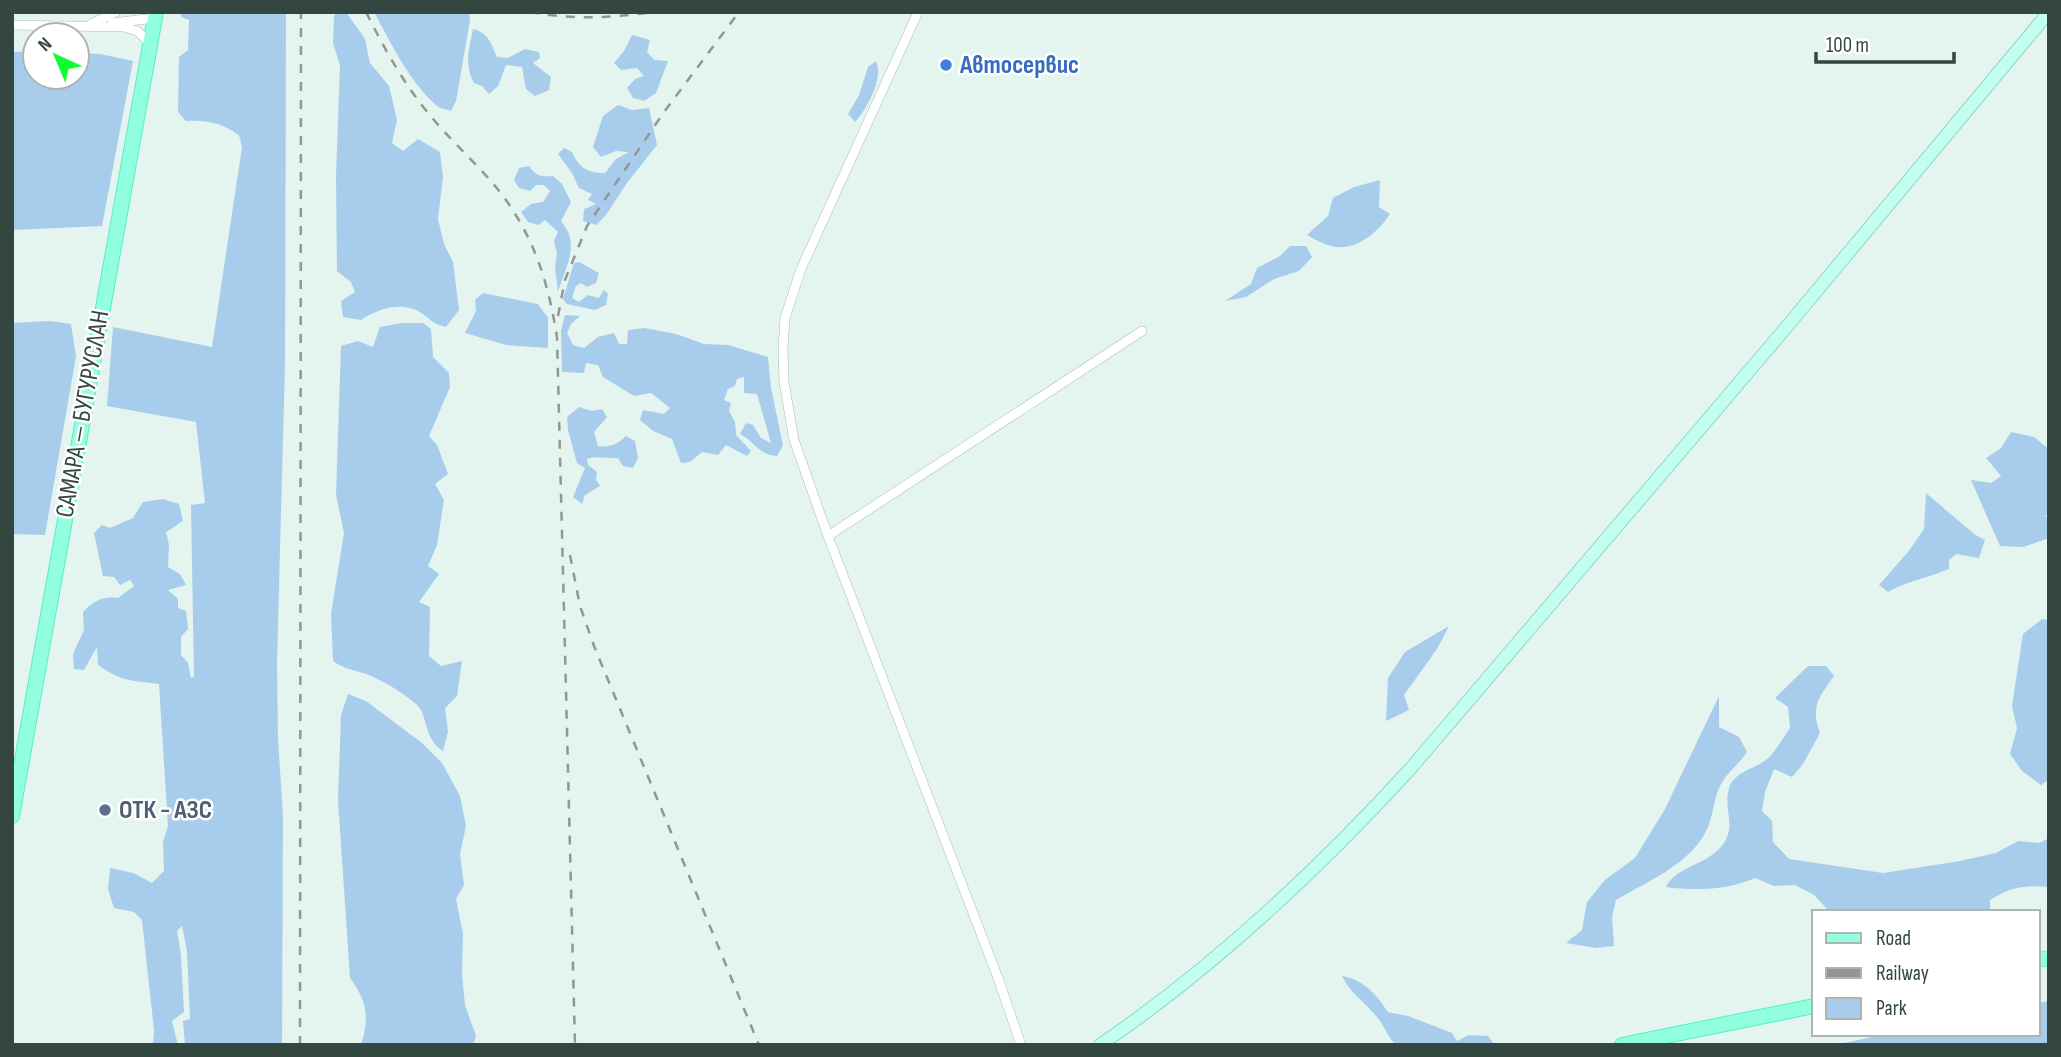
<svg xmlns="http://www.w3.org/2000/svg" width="2061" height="1057" viewBox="0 0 2061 1057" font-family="'Sofia Sans Condensed',sans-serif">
  <rect width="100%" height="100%" fill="#e4f4ef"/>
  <g fill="#a8cdec">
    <path d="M181,12H286L285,363L277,664L278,738L283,816L282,1045H185L183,1021L190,1019L187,951L182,926L177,931L181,955L184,1012L172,1021L178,1045H153L154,1030L142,920L134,912L114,908L108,889L110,868L133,873L152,883L164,871L163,842L168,826L159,684C134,681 120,681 98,665L97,647L84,670L74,669L73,654L84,630L83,612C94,601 102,596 118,598L134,586L130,580L120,585L114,577L103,576L94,533L102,525L110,528L133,518L143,502L163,499L179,504L183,521L166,532L169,545L168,567L180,574L186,585L168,590L178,599V608L186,611L188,629L181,637V655L188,663L191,678L194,677L191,505L205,503L196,422L107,406L113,327L212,347L242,147L239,135C221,123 208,120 186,121L178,112L179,57L188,50L189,20L181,17Z"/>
    <path d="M337,12H346L365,39L370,63L389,86L397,120L392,143L403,151L418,139L440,152L443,177L438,219L444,244L453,262L459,310L446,327C434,324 432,321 423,314C404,300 377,309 361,320L343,317L341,301L355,292L351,282L337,271L336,176L340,65L333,43L334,16Z"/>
    <path d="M374,12H469L470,20L456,101L451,111C446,109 440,109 436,105C409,81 391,43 374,12Z"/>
    <path d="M473,29C488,32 492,45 497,57L508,58L525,49L539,52L540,58L533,63L551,77L549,90L535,96L526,89L522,67L506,65L498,86L489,94L482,86L474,83C464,64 469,49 473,29Z"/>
    <polygon points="632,35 650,40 647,52 654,60 668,61 656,93 644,101 633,98 627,88 635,79 644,76 637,68 621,70 614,63 624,51"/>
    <polygon points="35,51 35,77 77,77 77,53 100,54 133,61 102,226 12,230 12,52"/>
    <path d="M876,61C884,78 867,109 855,122L848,114L859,95L868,67Z"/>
    <path d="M618,105L632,110L649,108L657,145L627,183L606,215L596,225L583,221L584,209L596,204L588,200L592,194L579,188L572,173L558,154L564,148L572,152C579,168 588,173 605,173L616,159L629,152L616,151L601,157L593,147L603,116Z"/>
    <path d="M529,166C536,176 541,177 553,176L562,184L571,202L561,221C581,245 566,265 558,292L555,267L557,253L554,241L558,232L545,220L539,225L528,222L521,212L531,204L543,202L550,191L544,185H536L530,191L519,188L514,180L519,168Z"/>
    <path d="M1380,180L1379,207L1390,214C1377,234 1353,254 1328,245C1321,243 1314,239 1307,235L1328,216L1333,198L1354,187Z"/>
    <polygon points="1290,246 1306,246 1312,257 1299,271 1274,279 1246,297 1225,301 1251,284 1257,268 1280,256"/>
    <polygon points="579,262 599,273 596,283 587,287 581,283 576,286 572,298 579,302 588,295 599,298 604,290 608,294 606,305 595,310 567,304 563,299 574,263"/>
    <polygon points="483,293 538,304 548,318 548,348 506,345 465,333 476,311 475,300"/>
    <path d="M565,315L580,316L571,324L567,333L573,345L584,348L598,337L614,333L619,344H627L628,330L645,328L676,334L704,344L728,345L768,357L771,388L783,445L777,456C759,455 755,442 740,434L746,423L753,425L761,438L771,443L757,394L744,393V377L737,379L735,386L728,389L724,400L731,403L729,411L735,422L736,435L751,451L747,456L726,445L718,455L702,452L690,462L681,463L672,439L653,431L640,420L643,410L664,414L670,408L651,393L634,396L603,377L598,365L586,363L584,373L562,372L561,331Z"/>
    <polygon points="50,321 71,324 76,356 45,535 12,534 12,323"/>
    <path d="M402,323H423L431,329L433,357L449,373L450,387L429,436L437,445L448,474L435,484L444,500L437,545L428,566L439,574L419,602L430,607L429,656L441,666L462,661L457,696L445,708L448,732L443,751C422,737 429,715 416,704C402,692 381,679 363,673C350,669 345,669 333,661L331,614L344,533L336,495L341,346L358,341L373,347L380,327Z"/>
    <path d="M579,407L592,411L602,409L607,417L594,432L598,446C609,448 618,444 626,436L635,441L638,458L633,468L623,466L618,458C607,459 597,455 587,459L588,465L597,472L596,479L600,486L585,495L582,504L573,497L585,468L577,463L568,430L567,417Z"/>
    <polygon points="2011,432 2034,437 2049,449 2049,515 2045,515 2049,522 2049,538 2023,547 2000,546 1971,480 1991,483 2001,476 1986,458 2001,448"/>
    <path d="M1926,493L1974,534L1985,540L1979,558L1956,554L1949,560V569C1928,578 1907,581 1888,592L1879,585L1908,552L1924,529Z"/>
    <polygon points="2042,619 2049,620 2049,779 2041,785 2022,771 2010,754 2017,728 2012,706 2023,634"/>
    <polygon points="1449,626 1437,649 1404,695 1409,710 1386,721 1388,678 1405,652"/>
    <path d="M1808,666H1826L1834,676C1819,697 1810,707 1820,733L1803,764L1792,777L1774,769L1765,792L1762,811L1772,821L1773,842L1789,859L1883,873L1960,861L1996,853L2018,841L2039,843L2049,838V887C2023,885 2012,887 1990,900V912L1828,910L1814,895L1795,885L1774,886L1755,878C1729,890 1695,891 1666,887C1675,868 1703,865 1718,850C1740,828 1722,811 1729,788C1735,771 1755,769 1767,759C1776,751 1783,738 1790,728L1788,707L1775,698Z"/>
    <path d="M348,694L366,701L422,743L442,763L460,796L466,826L460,854L464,885L456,899L463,934L462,975L465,1005L476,1036L473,1045H361C370,1017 367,1001 350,978L338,800L341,715Z"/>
    <path d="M1719,696V727L1739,737L1747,752C1739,764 1729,771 1723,781C1714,793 1714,813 1708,827C1693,863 1648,881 1616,900L1612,917L1614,946L1596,948L1566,943L1582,930L1587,902L1605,880L1635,858L1665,809Z"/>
    <path d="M1342,976C1364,980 1376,994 1388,1012L1408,1016L1452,1033L1457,1041L1469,1035L1488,1036L1495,1045H1396C1388,1037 1386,1030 1380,1021C1368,1004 1351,995 1342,976Z"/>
    <polygon points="2049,1001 2049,1045 1835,1045 1886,1034 2038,1034 2038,1003"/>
  </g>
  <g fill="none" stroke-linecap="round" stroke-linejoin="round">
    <g stroke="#a5c0b7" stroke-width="10">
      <g id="street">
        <polyline points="918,12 801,269 785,318 783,349 784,382 794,440 828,536 998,978 1021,1045"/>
        <polyline points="112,23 155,18"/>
        <polyline points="91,24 116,12"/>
        <polyline points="12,25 124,27 137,31 151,44"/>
        <polyline points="828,536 1142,331"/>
      </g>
    </g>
    <g stroke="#8fd8c5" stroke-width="14">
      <path id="secondary" d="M1100,1045C1216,966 1318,870 1412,767L1784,330L2049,12"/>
    </g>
    <g stroke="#56efc1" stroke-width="16">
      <g id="primary">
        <polyline points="12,816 156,12"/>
        <polyline points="2038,960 2049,958"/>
        <polyline points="1622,1045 1814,1006"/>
      </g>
    </g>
    <use href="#street" stroke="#fff" stroke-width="9"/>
    <use href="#secondary" stroke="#c2fff0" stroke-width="12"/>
    <use href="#primary" stroke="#91ffe0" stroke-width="14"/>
    <g stroke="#959595" stroke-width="2.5" stroke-dasharray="9 9" stroke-linecap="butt">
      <path d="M366,12C385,50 406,88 434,120C462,153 495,179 517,217C540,255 550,294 557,337L575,1045"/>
      <path d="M530,12C575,20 609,18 654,12"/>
      <polyline points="558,316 565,280 587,226 664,112 739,12"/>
      <polyline points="570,555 580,606 594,646 759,1045"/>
      <polyline points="300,1045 301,12"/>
    </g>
  </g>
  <circle fill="#3f7fe0" stroke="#fff" stroke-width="2.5" cx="946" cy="65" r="7"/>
  <circle fill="#5c6f8a" stroke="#fff" stroke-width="2.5" cx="105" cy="810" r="7"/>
  <g text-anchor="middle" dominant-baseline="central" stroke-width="5" stroke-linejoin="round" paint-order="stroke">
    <g font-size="26" font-weight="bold" fill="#366cbe" stroke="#fff" text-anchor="start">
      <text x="960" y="65">Автосервис</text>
    </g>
    <g font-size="26" fill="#33463f" stroke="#fff">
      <text transform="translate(83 414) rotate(-80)">САМАРА — БУГУРУСЛАН</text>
    </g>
    <g font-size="26" font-weight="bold" fill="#4e5e75" stroke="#fff" text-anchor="start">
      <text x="119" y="810">ОТК - АЗС</text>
    </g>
  </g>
  <rect width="2061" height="1057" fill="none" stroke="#33463f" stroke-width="28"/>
  <rect x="1812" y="910" width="228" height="126" fill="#ffffff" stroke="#adb5b2" stroke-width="2"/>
  <rect x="1826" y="933" width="35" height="10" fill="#91ffe0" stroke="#adb5b2" stroke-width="2"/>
  <text x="1876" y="945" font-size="21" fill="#33463f">Road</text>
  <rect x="1826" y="968" width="35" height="10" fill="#959595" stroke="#adb5b2" stroke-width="2"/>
  <text x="1876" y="980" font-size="21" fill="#33463f">Railway</text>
  <rect x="1826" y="998" width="35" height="21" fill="#a8cdec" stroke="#adb5b2" stroke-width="2"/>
  <text x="1876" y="1015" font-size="21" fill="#33463f">Park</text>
  <g transform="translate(56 56) rotate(316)"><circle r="33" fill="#ffffff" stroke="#adb5b2" stroke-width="2"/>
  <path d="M0-5L12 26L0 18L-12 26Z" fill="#0fff34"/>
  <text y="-10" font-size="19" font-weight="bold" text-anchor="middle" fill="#33463f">N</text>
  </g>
  <path d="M1816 52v10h138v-10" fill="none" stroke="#33463f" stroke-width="3.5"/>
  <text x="1826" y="52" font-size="21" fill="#33463f" stroke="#ffffff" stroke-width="5" paint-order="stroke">100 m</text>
</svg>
